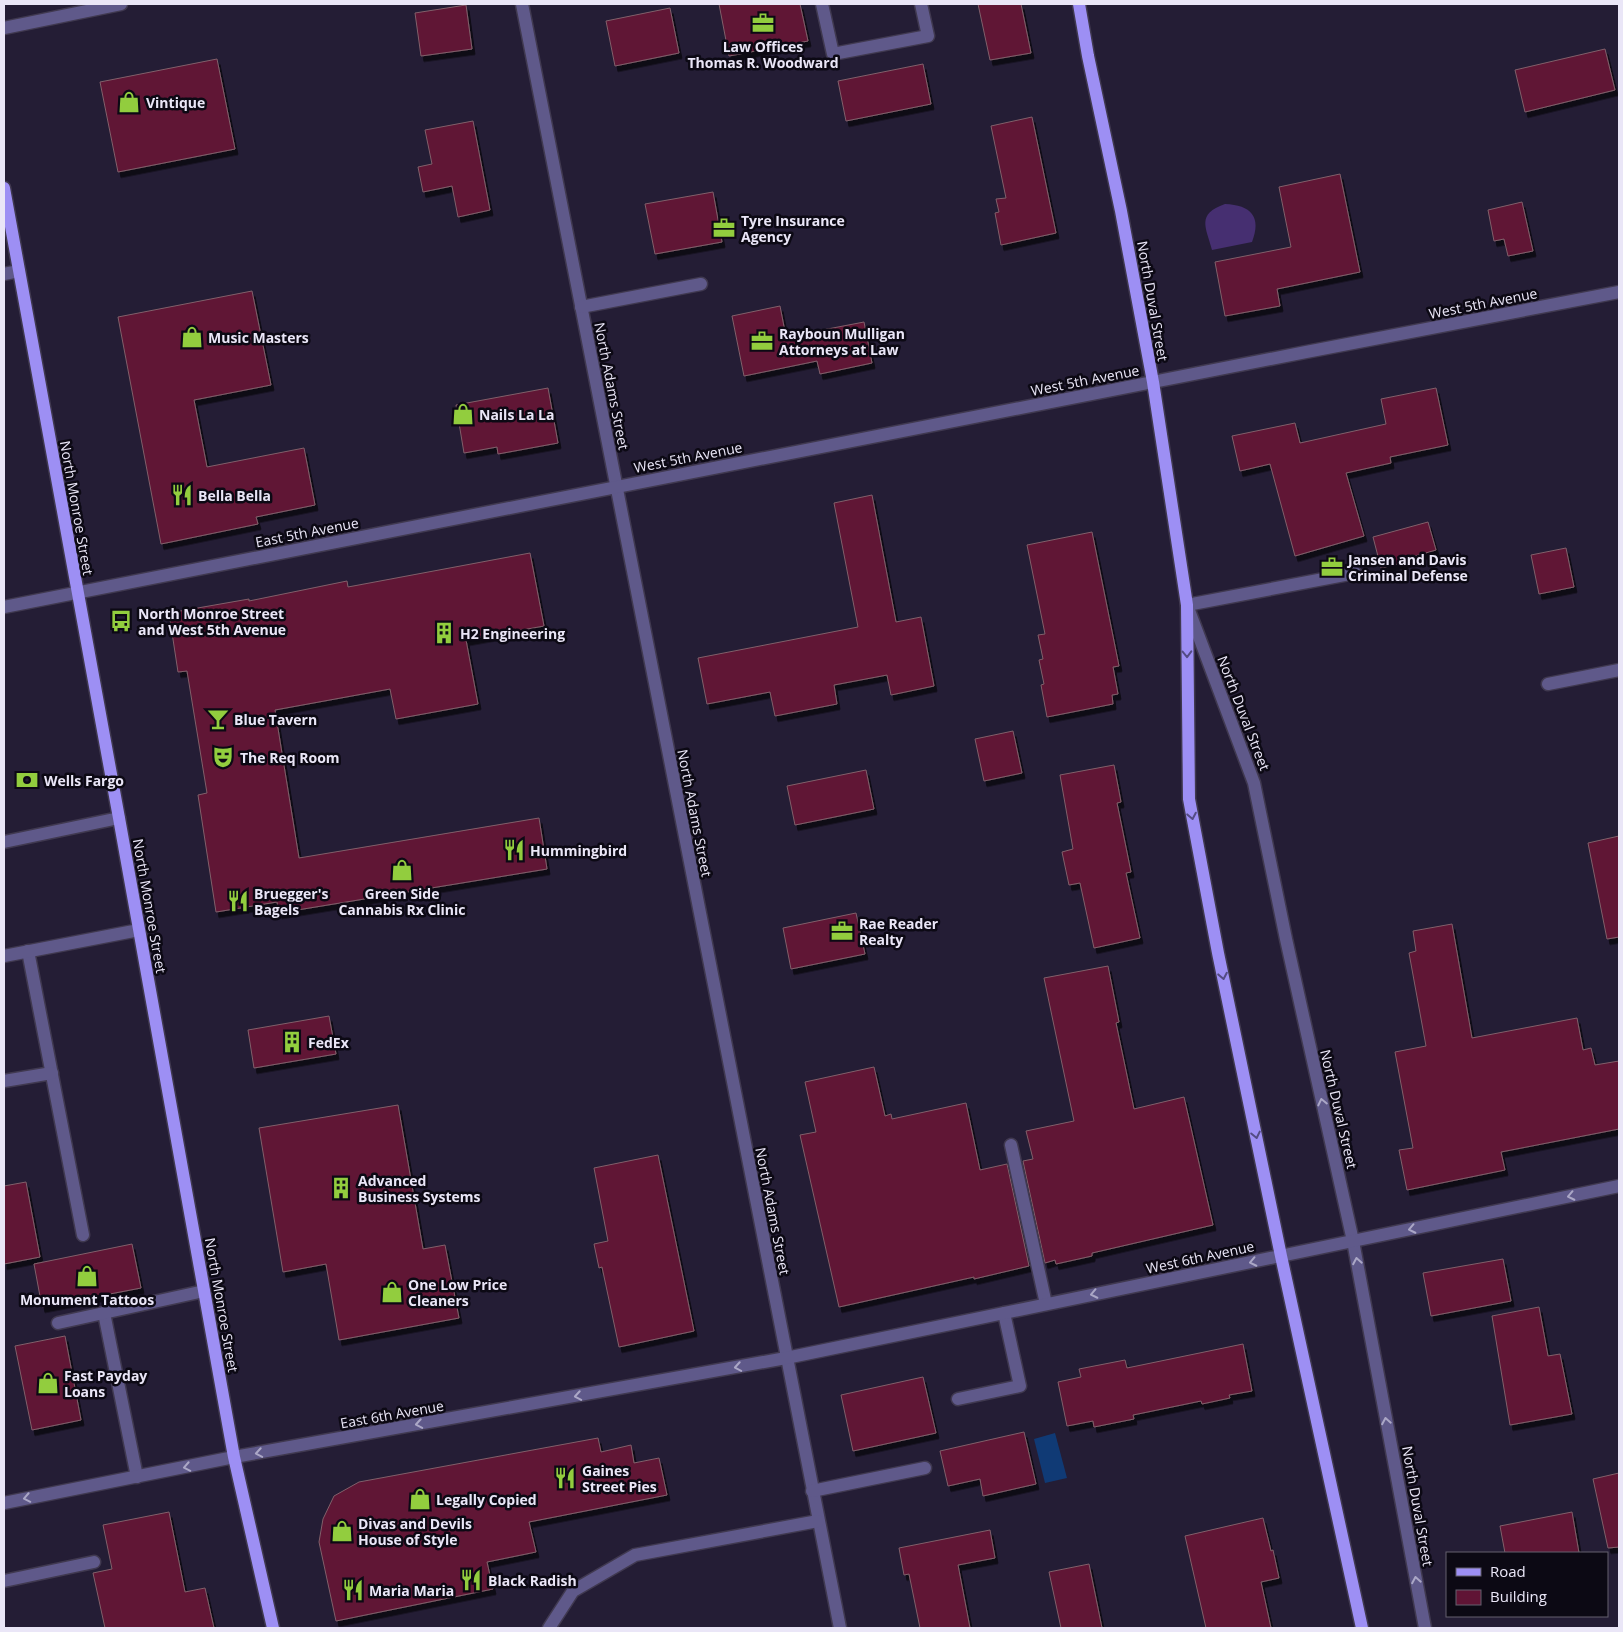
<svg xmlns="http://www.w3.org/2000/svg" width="1623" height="1632" viewBox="0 0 1623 1632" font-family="'Open Sans',sans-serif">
  <defs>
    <filter id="shadow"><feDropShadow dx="3" dy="5.5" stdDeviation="0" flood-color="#0009"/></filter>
  </defs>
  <rect width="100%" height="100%" fill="#241d35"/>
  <path fill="#462f71" d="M1225,204C1251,205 1262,217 1252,242L1212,250C1206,227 1196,214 1225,204Z"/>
  <polygon fill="#103a75" points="1055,1433 1067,1478 1045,1483 1034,1439"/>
  <g fill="#601435" stroke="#81606a" filter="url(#shadow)">
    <polygon points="719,4 800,4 808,41 729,56"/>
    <polygon points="978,4 1021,4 1031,53 990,60"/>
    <polygon points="466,5 472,49 421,56 415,13"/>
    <polygon points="670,8 679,53 615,66 606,21"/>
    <polygon points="1605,49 1615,90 1525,112 1515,70"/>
    <polygon points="217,59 235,149 118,172 100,82"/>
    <polygon points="923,64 931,104 846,121 838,81"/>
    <polygon points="1032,117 1056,233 1001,245 995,213 999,212 996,199 1006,198 991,126"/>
    <polygon points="473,121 490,210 458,217 452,186 423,192 418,167 432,164 425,130"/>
    <polygon points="1340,174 1360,272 1277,289 1280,306 1225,316 1215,262 1291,247 1279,187"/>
    <polygon points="713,192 722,242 655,254 645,204"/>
    <polygon points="1522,202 1533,251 1508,256 1504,239 1494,241 1488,210"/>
    <polygon points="252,291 271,385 194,400 207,467 304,448 315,505 256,517 258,524 161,544 118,317"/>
    <polygon points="780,306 786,337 864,322 872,363 820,374 817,361 744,376 732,316"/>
    <polygon points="548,388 558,443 498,454 497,447 464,453 456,405"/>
    <polygon points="1436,388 1448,445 1390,457 1391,463 1346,473 1364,536 1295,556 1270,464 1240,471 1232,436 1295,423 1300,443 1386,424 1381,399"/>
    <polygon points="872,495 896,622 921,617 934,686 891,695 887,675 834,685 837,704 775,716 770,692 707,704 698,658 858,627 834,503"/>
    <polygon points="1428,522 1436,550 1408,558 1409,561 1381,568 1373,537"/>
    <polygon points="1092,532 1119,666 1113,667 1118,694 1112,695 1113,704 1047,717 1041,685 1044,684 1039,660 1043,659 1038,635 1045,634 1027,545"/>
    <polygon points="1566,548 1574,587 1539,594 1531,555"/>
    <polygon points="530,553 544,626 466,640 478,704 396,719 390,689 275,710 299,858 539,818 547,869 279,913 277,902 216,912 198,795 207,793 187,671 178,672 169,613 249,599 249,601 347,581 348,587"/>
    <polygon points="1013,731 1022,773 984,781 975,739"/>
    <polygon points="1114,765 1121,802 1117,803 1131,872 1126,873 1140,938 1094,948 1080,883 1069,885 1062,852 1073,849 1060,775"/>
    <polygon points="866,770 874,809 795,825 787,786"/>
    <polygon points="1619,836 1619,937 1607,939 1588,843"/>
    <polygon points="856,913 865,954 791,969 783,928"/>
    <polygon points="1452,924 1472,1038 1577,1018 1583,1050 1591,1048 1595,1065 1619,1061 1619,1129 1501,1152 1505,1170 1407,1190 1399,1150 1413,1148 1395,1052 1426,1046 1409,953 1416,951 1413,931"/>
    <polygon points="1108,966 1119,1022 1116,1023 1134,1109 1184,1097 1213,1225 1092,1253 1092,1256 1056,1264 1055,1260 1045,1263 1023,1161 1033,1159 1026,1131 1074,1121 1044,978"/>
    <polygon points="329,1016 336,1054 254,1068 248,1030"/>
    <polygon points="874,1067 885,1116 891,1114 892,1119 966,1103 980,1170 1007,1164 1029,1266 974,1279 974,1277 839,1307 800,1135 816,1132 805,1082"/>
    <polygon points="398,1105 423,1249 445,1245 459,1318 339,1340 326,1264 283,1272 259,1128"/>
    <polygon points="658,1155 694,1331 619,1347 602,1267 599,1268 594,1244 608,1241 594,1168"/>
    <polygon points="26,1182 40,1257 4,1264 4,1186"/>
    <polygon points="132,1244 141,1288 42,1307 34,1264"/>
    <polygon points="1503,1259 1511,1301 1431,1316 1423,1273"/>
    <polygon points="1539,1307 1548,1356 1560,1354 1572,1414 1510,1425 1492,1316"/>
    <polygon points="65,1336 81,1420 32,1430 15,1346"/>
    <polygon points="1243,1344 1252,1391 1229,1395 1230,1398 1202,1404 1201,1401 1133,1415 1134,1419 1094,1427 1093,1421 1067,1426 1058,1382 1081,1377 1079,1369 1125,1360 1127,1368"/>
    <polygon points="923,1377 936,1433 853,1451 841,1395"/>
    <polygon points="1024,1432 1036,1484 983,1496 980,1479 948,1486 940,1451"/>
    <polygon points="598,1438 601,1452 631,1445 634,1463 659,1458 667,1495 529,1522 536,1552 487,1562 493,1589 336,1621 319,1542 323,1519 334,1496 359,1482"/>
    <polygon points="1619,1473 1619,1547 1608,1548 1593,1479"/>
    <polygon points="169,1512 185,1592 205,1588 214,1628 105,1628 93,1573 112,1569 103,1525"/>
    <polygon points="1572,1512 1579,1553 1505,1553 1500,1526"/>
    <polygon points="1263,1518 1271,1551 1273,1550 1279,1578 1261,1582 1271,1628 1206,1628 1185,1536"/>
    <polygon points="990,1530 995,1558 958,1565 970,1628 920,1628 909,1574 904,1575 899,1548"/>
    <polygon points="1089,1564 1102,1628 1061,1628 1049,1572"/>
  </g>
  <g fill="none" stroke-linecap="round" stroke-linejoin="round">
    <g stroke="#403950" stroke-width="15">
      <g id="minor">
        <polyline points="522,4 840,1628"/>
        <polyline points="822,4 833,54 928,36 921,4"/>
        <polyline points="4,28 121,4"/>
        <polyline points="4,274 19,271"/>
        <polyline points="581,307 701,284"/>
        <polyline points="1355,573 1187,605 1254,783 1286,939 1353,1241 1425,1628"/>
        <polyline points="4,607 1306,352 1619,292"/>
        <polyline points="1548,684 1619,670"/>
        <polyline points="4,842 119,818"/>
        <polyline points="28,951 83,1235"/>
        <polyline points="4,956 139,930"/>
        <polyline points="4,1081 52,1073"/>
        <polyline points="1011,1145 1046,1304"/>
        <polyline points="104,1313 137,1477"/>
        <polyline points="58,1323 204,1291"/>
        <polyline points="958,1399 1020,1386 1004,1313"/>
        <polyline points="812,1491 925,1468"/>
        <polyline points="4,1503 234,1457 786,1358 1619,1186"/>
        <polyline points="4,1581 94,1562"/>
        <polyline points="549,1628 573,1591 635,1555 818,1521"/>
      </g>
    </g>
    <g stroke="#403950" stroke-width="15">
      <g id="major">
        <polyline points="1079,4 1088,56 1121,211 1153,382 1187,605 1189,799 1218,953 1281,1256 1362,1628"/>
        <polyline points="4,188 119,818 234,1457 273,1628"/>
      </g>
    </g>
    <use href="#minor" stroke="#5f598a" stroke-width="12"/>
    <use href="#major" stroke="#9d8ff4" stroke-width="12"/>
  </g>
  <defs><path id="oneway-chevron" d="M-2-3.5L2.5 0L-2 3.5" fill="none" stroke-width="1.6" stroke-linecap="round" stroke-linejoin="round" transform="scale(1.25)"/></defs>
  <g stroke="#544c84">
    <use href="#oneway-chevron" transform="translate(1187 654) rotate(89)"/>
    <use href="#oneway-chevron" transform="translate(1192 816) rotate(79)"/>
    <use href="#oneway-chevron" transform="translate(1223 976) rotate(79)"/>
    <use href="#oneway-chevron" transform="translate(1256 1135) rotate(78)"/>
  </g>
  <g stroke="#aba7c6">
    <use href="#oneway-chevron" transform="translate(1322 1102) rotate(-103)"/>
    <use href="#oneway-chevron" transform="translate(1571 1196) rotate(168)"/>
    <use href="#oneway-chevron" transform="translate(1412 1229) rotate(168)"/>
    <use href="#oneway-chevron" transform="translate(1357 1261) rotate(-100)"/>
    <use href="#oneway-chevron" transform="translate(1253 1262) rotate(168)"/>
    <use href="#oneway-chevron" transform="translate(1094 1294) rotate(168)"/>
    <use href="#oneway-chevron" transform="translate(738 1367) rotate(170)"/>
    <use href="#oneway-chevron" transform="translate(578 1396) rotate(170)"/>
    <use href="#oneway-chevron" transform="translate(1386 1421) rotate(-100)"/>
    <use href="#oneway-chevron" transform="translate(419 1424) rotate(170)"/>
    <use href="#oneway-chevron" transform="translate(259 1453) rotate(170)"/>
    <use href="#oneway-chevron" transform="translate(187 1467) rotate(169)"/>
    <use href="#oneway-chevron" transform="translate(27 1498) rotate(169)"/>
    <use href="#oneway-chevron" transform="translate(1416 1580) rotate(-100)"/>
  </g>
  <defs>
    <g id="office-bare" transform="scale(1.725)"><path d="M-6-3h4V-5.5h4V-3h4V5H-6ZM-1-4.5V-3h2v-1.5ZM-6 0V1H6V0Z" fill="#92cd3e" stroke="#0c0914" stroke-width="2.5" paint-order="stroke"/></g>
    <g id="shop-bare" transform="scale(1.725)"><path d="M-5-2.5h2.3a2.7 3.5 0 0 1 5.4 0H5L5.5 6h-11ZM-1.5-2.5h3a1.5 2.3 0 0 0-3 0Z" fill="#92cd3e" stroke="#0c0914" stroke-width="2.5" paint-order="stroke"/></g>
    <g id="restaurant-bare" transform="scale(1.725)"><path d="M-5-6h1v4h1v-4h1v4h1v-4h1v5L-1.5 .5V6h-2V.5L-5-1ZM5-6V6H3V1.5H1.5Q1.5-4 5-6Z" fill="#92cd3e" stroke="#0c0914" stroke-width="2.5" paint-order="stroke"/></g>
    <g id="bus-bare" transform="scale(1.725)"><path d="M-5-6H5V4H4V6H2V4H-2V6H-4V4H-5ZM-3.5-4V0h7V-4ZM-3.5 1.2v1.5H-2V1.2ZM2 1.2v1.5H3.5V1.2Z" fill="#92cd3e" stroke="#0c0914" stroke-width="2.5" paint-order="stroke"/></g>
    <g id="building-bare" transform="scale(1.725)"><path d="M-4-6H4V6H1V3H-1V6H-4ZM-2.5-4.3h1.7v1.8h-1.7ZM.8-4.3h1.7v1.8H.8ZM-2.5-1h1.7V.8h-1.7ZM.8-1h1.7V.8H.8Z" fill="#92cd3e" stroke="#0c0914" stroke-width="2.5" paint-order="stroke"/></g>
    <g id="bar-bare" transform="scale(1.725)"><path d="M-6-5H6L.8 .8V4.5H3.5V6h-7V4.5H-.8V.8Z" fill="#92cd3e" stroke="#0c0914" stroke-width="2.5" paint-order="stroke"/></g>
    <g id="theatre-bare" transform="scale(1.725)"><path d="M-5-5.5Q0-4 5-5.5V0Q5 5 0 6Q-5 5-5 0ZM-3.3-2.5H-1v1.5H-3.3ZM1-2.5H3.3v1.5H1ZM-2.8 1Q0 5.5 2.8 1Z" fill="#92cd3e" stroke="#0c0914" stroke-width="2.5" paint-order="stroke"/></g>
    <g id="bank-bare" transform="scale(1.725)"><path d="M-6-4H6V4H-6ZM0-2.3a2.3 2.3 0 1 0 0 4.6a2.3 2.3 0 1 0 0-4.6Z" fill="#92cd3e" stroke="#0c0914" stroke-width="2.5" paint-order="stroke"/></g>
  </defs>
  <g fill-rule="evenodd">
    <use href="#office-bare" x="763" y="23"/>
    <use href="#shop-bare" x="129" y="102"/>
    <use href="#office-bare" x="724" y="228"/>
    <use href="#shop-bare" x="192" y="337"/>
    <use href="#office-bare" x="762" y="341"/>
    <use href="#shop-bare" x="463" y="414"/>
    <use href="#restaurant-bare" x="182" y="495"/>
    <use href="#office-bare" x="1332" y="567"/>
    <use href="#bus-bare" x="121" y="621"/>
    <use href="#building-bare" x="444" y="633"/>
    <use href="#bar-bare" x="218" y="719"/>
    <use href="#theatre-bare" x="223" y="757"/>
    <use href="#bank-bare" x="27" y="780"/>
    <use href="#restaurant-bare" x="514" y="850"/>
    <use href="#shop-bare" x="402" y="870"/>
    <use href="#restaurant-bare" x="238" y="901"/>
    <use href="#office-bare" x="842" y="931"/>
    <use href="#building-bare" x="292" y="1042"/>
    <use href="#building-bare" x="341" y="1188"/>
    <use href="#shop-bare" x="87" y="1276"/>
    <use href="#shop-bare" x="392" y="1292"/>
    <use href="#shop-bare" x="48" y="1383"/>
    <use href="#restaurant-bare" x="565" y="1478"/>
    <use href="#shop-bare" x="420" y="1499"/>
    <use href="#shop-bare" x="342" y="1531"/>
    <use href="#restaurant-bare" x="471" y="1580"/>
    <use href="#restaurant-bare" x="353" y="1590"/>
  </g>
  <g text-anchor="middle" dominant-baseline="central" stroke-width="5" stroke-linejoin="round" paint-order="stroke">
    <g font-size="14" font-weight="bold" fill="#eae6f7" stroke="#0c0914" text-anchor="start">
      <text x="763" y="46" text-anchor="middle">Law Offices<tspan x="763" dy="16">Thomas R. Woodward</tspan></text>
      <text x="146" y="102">Vintique</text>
      <text x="741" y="220">Tyre Insurance<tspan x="741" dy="16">Agency</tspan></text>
      <text x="779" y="333">Rayboun Mulligan<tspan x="779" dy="16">Attorneys at Law</tspan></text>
      <text x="208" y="337">Music Masters</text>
      <text x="479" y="414">Nails La La</text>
      <text x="198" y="495">Bella Bella</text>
      <text x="1348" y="559">Jansen and Davis<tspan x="1348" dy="16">Criminal Defense</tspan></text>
      <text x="138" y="613">North Monroe Street<tspan x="138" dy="16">and West 5th Avenue</tspan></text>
      <text x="460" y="633">H2 Engineering</text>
      <text x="234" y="719">Blue Tavern</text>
      <text x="240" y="757">The Req Room</text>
      <text x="44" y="780">Wells Fargo</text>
      <text x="530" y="850">Hummingbird</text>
      <text x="254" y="893">Bruegger's<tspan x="254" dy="16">Bagels</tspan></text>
      <text x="402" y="893" text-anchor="middle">Green Side<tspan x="402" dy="16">Cannabis Rx Clinic</tspan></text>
      <text x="859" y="923">Rae Reader<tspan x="859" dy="16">Realty</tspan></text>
      <text x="308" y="1042">FedEx</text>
      <text x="358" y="1180">Advanced<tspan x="358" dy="16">Business Systems</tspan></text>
      <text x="408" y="1284">One Low Price<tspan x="408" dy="16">Cleaners</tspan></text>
      <text x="87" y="1299" text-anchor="middle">Monument Tattoos</text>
      <text x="64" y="1375">Fast Payday<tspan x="64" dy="16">Loans</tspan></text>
      <text x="582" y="1470">Gaines<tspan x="582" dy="16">Street Pies</tspan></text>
      <text x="436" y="1499">Legally Copied</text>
      <text x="358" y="1523">Divas and Devils<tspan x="358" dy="16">House of Style</tspan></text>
      <text x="488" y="1580">Black Radish</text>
      <text x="369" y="1590">Maria Maria</text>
    </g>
    <g font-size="14" fill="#eae6f7" stroke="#0c0914">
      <text transform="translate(1153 301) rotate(80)">North Duval Street</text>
      <text transform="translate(1483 303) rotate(-11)">West 5th Avenue</text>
      <text transform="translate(1085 380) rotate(-11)">West 5th Avenue</text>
      <text transform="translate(612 386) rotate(79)">North Adams Street</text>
      <text transform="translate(688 457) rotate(-11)">West 5th Avenue</text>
      <text transform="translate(77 508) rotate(80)">North Monroe Street</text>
      <text transform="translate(307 532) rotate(-11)">East 5th Avenue</text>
      <text transform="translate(1244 713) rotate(69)">North Duval Street</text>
      <text transform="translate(695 813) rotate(79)">North Adams Street</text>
      <text transform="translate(150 906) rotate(80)">North Monroe Street</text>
      <text transform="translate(1339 1109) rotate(77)">North Duval Street</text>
      <text transform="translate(773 1211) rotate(79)">North Adams Street</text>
      <text transform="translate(1200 1257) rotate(-12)">West 6th Avenue</text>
      <text transform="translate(222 1305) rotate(80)">North Monroe Street</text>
      <text transform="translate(392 1414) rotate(-10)">East 6th Avenue</text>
      <text transform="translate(1418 1506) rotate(80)">North Duval Street</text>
    </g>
  </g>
  <rect width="1623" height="1632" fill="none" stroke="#eae6f7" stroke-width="10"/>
  <rect x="1446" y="1552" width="162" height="65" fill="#0c0914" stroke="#65616f"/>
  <rect x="1456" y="1568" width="25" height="8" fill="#9d8ff4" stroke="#65616f"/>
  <text x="1490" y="1577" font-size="15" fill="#eae6f7">Road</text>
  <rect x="1456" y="1590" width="25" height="15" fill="#601435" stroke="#65616f"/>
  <text x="1490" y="1602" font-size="15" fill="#eae6f7">Building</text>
</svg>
